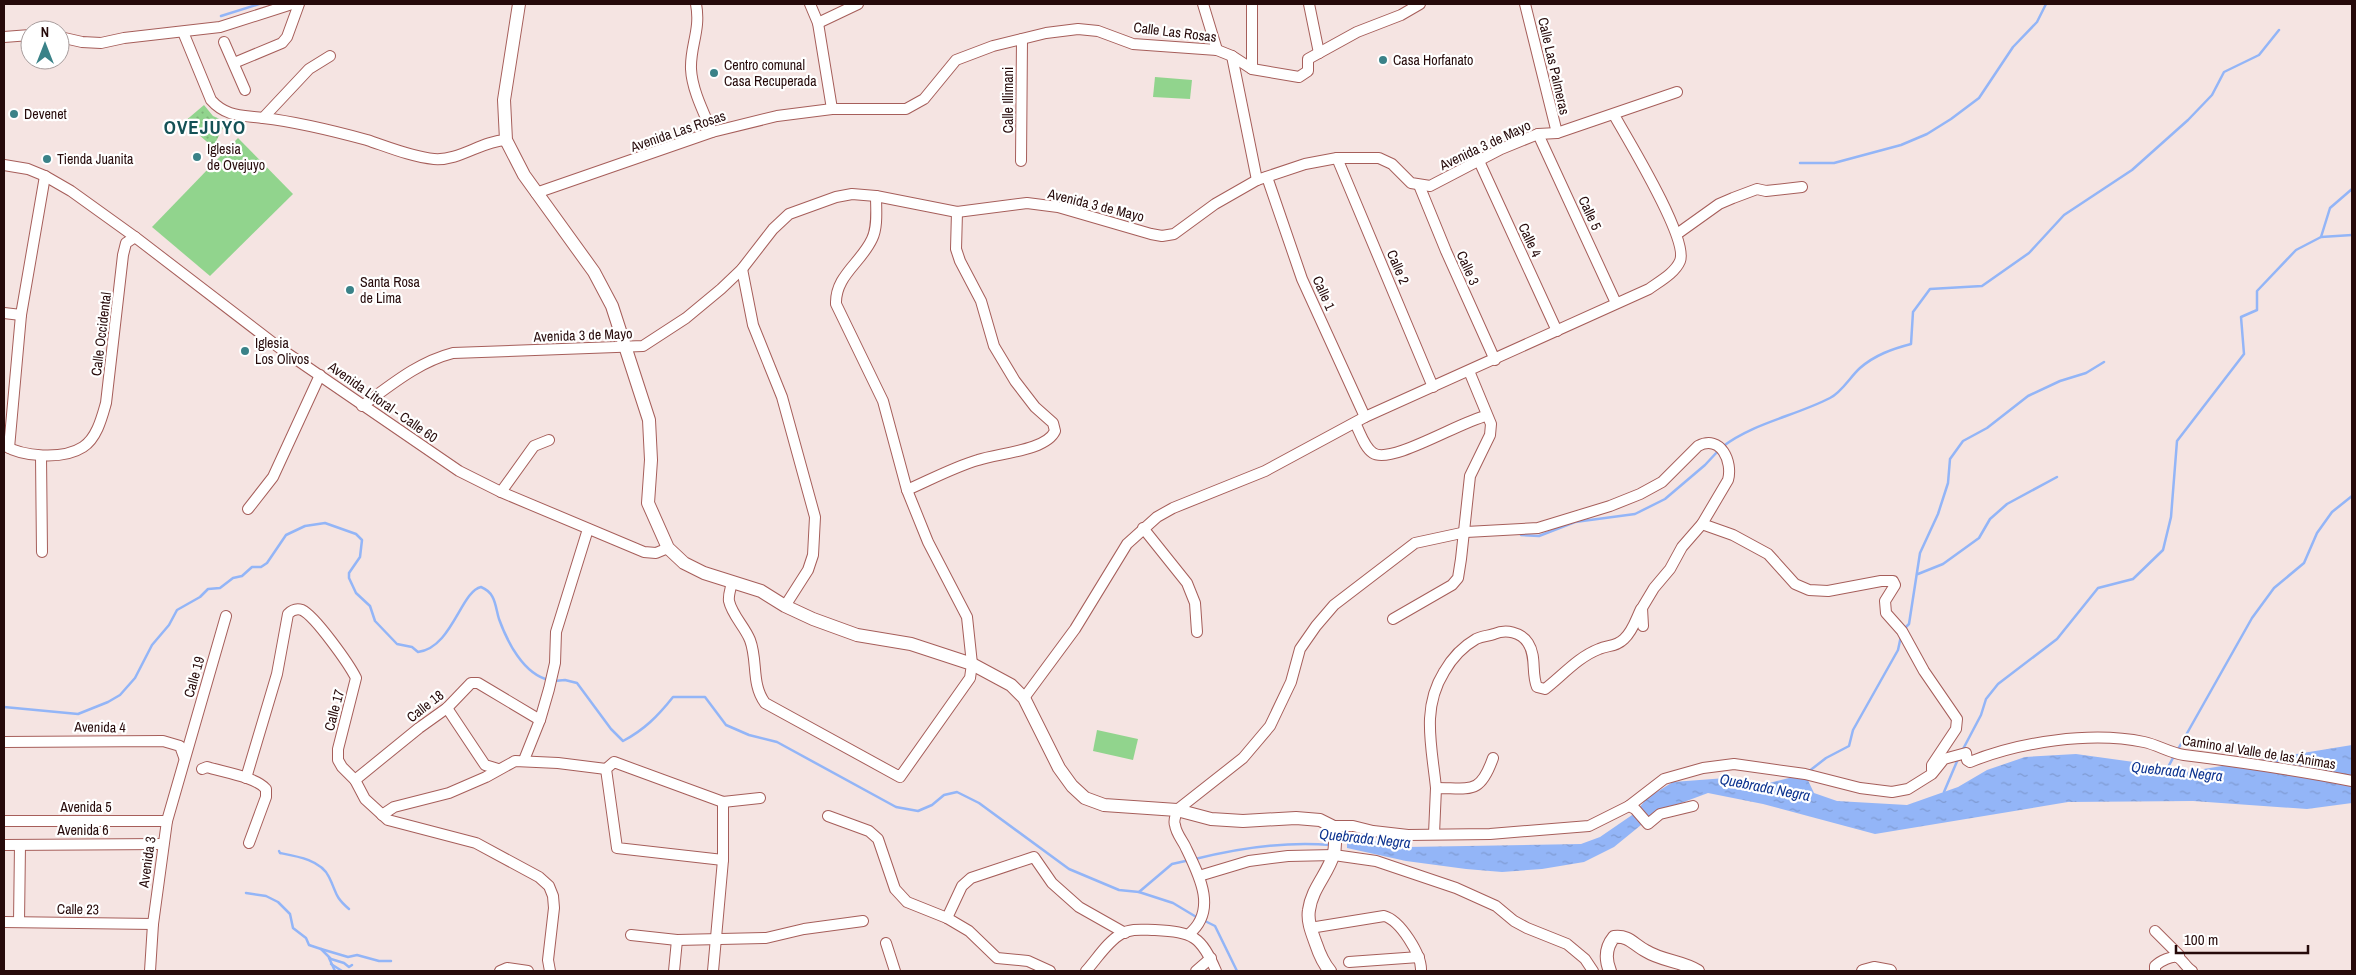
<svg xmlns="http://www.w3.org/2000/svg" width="2356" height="975" viewBox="0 0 2356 975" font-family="'Archivo Narrow',sans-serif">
  <defs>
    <pattern id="park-dots" width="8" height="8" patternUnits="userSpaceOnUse" patternTransform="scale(1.25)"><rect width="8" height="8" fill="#91d48d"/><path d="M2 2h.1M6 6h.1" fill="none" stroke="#7db578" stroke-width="1.8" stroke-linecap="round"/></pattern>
    <pattern id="water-ripples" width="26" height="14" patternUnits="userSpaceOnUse" patternTransform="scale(1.25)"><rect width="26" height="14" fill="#93b5f7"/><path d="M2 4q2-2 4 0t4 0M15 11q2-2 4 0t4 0" fill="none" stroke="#7f9ad2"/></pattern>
  </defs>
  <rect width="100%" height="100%" fill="#f5e4e2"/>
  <polygon fill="url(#park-dots)" points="204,105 213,116 226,122 213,147 184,122"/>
  <g fill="#91d48d">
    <polygon points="1155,77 1192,80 1190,99 1153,97"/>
    <polygon points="238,138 293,194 210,276 152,227"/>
    <polygon points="1097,730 1138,739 1133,760 1093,751"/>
  </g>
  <polygon fill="url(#water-ripples)" points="2352,745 2352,803 2307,809 2193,801 2068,802 1875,834 1763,804 1708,793 1657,812 1614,847 1584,862 1542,869 1502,872 1466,869 1406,861 1347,848 1347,836 1407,847 1581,844 1600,837 1635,813 1647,798 1673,782 1726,778 1757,786 1805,774 1814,793 1837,801 1907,805 1958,787 1987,770 2025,757 2076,754 2141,763 2185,772"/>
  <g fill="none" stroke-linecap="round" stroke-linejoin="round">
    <g stroke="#93b5f7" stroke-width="2.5">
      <polyline points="221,16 259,4"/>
      <polyline points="1800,163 1834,163 1901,145 1927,134 1951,119 1979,98 2013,47 2037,22 2046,4"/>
      <polyline points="2321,237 2352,235"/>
      <path d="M1722,447C1753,423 1795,416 1830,398C1842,392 1850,377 1860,368C1875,355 1892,349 1911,344L1913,312L1930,289L1982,286L2029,253L2064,215L2132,170L2188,120L2212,95L2224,72L2259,55L2279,30"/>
      <polyline points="1521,535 1539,536 1575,522 1635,514 1665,499 1705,465 1718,451"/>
      <polyline points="1918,574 1943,564 1979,538 1990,519 2007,504 2057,477"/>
      <polyline points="1904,629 1909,624 1920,553 1938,514 1948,483 1950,459 1963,441 1987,428 2028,396 2060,381 2086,373 2104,362"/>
      <path d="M554,681L565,680L577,683L611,729L623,741C644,730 658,716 673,697H705L726,725L749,735L777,742L896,807L918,811L932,805L944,795L957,792L979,803L1069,869L1119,890L1139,892L1173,903L1198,918"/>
      <path d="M4,707L78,714L108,702L120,695L135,678L152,645L169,625L177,610L200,597L208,589L220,588L233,578L242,576L252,567H261L267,563L286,535L305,526L325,523L356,534L362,540L360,557L349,573V578L356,593L370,606L375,621L397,644L412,647L418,652C452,648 461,591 481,587C496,593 495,606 499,619C507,641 523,674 549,680"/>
      <polyline points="1962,751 1981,715 1986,699 1998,684 2057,639 2098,588 2133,579 2163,550 2171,517 2177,441 2244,354 2241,317 2257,310 2257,291 2296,250 2321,237 2330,208 2352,189"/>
      <polyline points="2177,751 2252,618 2274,588 2304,563 2317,533 2332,512 2352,496"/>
      <polyline points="2166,771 2174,756"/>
      <polyline points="1808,772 1826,758 1849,746 1853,730 1898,650 1901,636"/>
      <polyline points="1944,792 1958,759"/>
      <path d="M279,851L280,853C296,856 321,860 329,877C337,893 334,896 349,909"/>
      <path d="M1195,859C1239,848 1285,841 1331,845"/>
      <polyline points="1139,892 1172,864 1190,860"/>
      <polyline points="246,893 266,896 278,902 290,914 293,928 306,938 309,945 321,949 331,959 344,963 349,967 352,965"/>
      <polyline points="1203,920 1215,926 1237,971"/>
      <polyline points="321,949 348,957 357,955 379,961 391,961"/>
      <polyline points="329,958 335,971"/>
      <polyline points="331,964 342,971"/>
    </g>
    <g stroke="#a65e5a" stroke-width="12">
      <g id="minor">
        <path d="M696,4C701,30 690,46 691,69C692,90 704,113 712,132"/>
        <polyline points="810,4 818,23 832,109"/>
        <polyline points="1203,4 1217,50"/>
        <polyline points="1309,4 1319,53"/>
        <polyline points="1525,4 1557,133"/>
        <polyline points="818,23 858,4"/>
        <path d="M183,32L211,100C226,117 242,115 263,118C298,122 334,131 367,140C388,147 412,157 434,159C460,161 481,141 506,140"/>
        <polyline points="4,37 30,35"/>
        <polyline points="60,37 82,42 101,43 124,38 220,27 292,4"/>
        <polyline points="224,42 245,90"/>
        <polyline points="1232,56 1257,180"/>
        <polyline points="234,63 282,43 287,37 299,4"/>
        <polyline points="1252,69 1252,4"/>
        <polyline points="263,118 309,69 330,56"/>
        <polyline points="1538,134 1616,303"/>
        <polyline points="1337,158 1433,387"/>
        <polyline points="1021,161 1022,39"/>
        <polyline points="1479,161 1557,331"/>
        <polyline points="4,165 28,169 45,176 71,191 135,237 281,349 459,471 501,492 644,552 656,553 668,548"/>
        <polyline points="1267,177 1302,279 1365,417"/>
        <polyline points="1419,185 1446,251 1495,360"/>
        <polyline points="536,193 712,132 777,116 832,109 906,109 924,99 956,60 993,46 1046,33 1078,29 1098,31 1133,44 1217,50 1232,56 1252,69 1299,77 1308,71 1308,59 1357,32 1401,15 1420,4"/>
        <polyline points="1677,234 1719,204 1733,198 1757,189 1766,191 1802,187"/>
        <polyline points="742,269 753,325 782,397 815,517 813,555 808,570 785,606"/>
        <polyline points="4,313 21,315"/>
        <path d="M362,406C391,385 418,362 453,353L643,346L686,318L721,289L742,269L773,229L789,214L836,197L852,194L876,196L957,212L1027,203L1058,207L1151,234L1162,236L1174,234L1215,204L1257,180L1305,164L1337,158H1379L1392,164L1411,183L1430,186L1501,149L1538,134L1557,133L1677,92"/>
        <path d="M1355,423C1360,432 1364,447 1373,453C1391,465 1461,421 1486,416"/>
        <path d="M4,445C22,457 63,460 83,447C97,438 102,417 106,403L123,255L126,243L135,237"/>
        <polyline points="9,448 21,315 45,176"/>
        <polyline points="41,456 42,552"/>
        <path d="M907,490C930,480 954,467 978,460C998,453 1046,451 1055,431L1053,423L1035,407L1015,381L994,346L981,301L960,261L956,249L957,212"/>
        <polyline points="501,492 534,446 549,440"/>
        <polyline points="248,509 273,477 320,375"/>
        <polyline points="1702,524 1733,535 1768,554 1795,584 1809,590 1828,591 1881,581 1893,581 1895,585 1885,601 1886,613 1902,631 1924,671 1957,719 1956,729 1932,765 1932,770"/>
        <polyline points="1143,528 1187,583 1195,603 1197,632"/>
        <path d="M732,582C731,588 728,595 729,601C732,615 745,627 750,640C758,661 751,684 765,703L900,777L970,678L972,664L967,617L928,542L907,490L883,401L836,304C835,276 861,263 872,239C878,227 876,209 876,196"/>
        <polyline points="1393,619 1452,585 1458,578 1461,559 1470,476 1490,435 1491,424 1469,371"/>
        <path d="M1024,698L1075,629L1127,544L1157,517L1173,508L1265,471L1365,417L1649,289C1660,281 1675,273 1680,261C1689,239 1627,138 1614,115"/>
        <polyline points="447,708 485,765 498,769"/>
        <polyline points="4,742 163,741 180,746 184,757"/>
        <polyline points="524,760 540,720 549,689 555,663 556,632 588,529"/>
        <path d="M202,769L207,767C223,772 256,777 266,789V797L249,843"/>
        <path d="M246,778L277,674L288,614C292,610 296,608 302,610C315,616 349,664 356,678L338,749V760L342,767L355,780L365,799L388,820L476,843L539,877L549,886L553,896L554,908L548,960L550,971"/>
        <polyline points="355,780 419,728 447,708 471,683 478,683 540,720"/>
        <path d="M1436,788C1432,747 1421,709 1444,672C1452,658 1462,647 1476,639C1482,636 1488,636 1494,634C1506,629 1521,632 1528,643C1537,657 1531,673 1537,687L1545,689C1562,676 1578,657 1599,649C1608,645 1616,647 1624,639C1633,631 1636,619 1641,609"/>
        <path d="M1629,806L1664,779L1703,768L1734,764L1805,774L1860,788L1892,792L1908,789L1932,774L1944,759L1966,753L1967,760L1970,762C2019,742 2091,731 2144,742C2158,745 2170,753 2184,755C2240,762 2296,770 2352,781"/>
        <polyline points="382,815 394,807 449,793 486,777 515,761 558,763 606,769"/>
        <polyline points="828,816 869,831 878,839 895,889 907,902 947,918 969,931 997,958 1028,961 1050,971"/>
        <polyline points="4,821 167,821"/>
        <polyline points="1332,826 1353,826 1373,831 1408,835 1490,834 1589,826 1629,806 1635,809 1648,824 1660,814 1693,806"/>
        <path d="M1434,834L1436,788C1471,788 1480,795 1493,758"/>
        <polyline points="4,845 163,844"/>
        <polyline points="723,860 617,848 606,769 614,762 723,802 760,798"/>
        <polyline points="1199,876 1249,861 1288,856 1334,855 1376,861 1456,888 1496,906 1514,921 1527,928 1567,944 1585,959 1593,971"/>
        <polyline points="947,918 962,886 971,878 1034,857 1052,883 1079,907 1125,933"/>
        <polyline points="4,922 153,924"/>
        <polyline points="19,922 20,845"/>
        <path d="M1310,928L1384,916C1400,920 1422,955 1421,971"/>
        <polyline points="2155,931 2179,955 2179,958"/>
        <path d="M1189,934C1218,910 1199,875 1185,846C1182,840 1176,833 1175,825C1173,821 1176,815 1177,810L1243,758L1270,726L1291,682L1300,649L1316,626L1334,605L1415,543L1466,532L1538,528L1610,506L1640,494L1662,482L1698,446C1721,434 1733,462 1728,480L1702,524L1682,547L1670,569L1654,588L1642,608L1643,626"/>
        <polyline points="631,935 677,940 766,938 804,929 863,921"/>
        <polyline points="886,943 895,971"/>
        <polyline points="1349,962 1419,957"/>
        <polyline points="150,971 153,924 167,821 226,616"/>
        <polyline points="500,971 507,968 528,971"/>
        <polyline points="674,971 677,940"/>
        <polyline points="713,971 723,860 723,802"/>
        <path d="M1086,971C1097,959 1107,942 1121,934C1131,928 1143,930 1155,930C1193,932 1201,936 1216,971"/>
        <polyline points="1196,971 1211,958"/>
        <path d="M2155,971V966C2159,962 2173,954 2179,958C2183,961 2187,968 2192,971"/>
      </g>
    </g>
    <g stroke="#a65e5a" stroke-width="14">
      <g id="major">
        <path d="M519,4L504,100L506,140L524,175L594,272L612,306L649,420L651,460L648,503L668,548L684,563L704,573L761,591L785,606L813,619L857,635L911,644L972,664L1011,685L1024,698L1059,768L1072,786L1085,798L1104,805L1177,810L1211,819L1243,821L1296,818L1320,820L1332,826C1345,862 1313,879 1309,910C1307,921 1312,933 1316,944C1319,953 1324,964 1330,971"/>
        <path d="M1610,971C1605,959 1605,948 1614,937C1629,935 1634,945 1646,951C1662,961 1682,961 1698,971"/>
        <polyline points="1863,971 1874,968 1890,971"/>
      </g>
    </g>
    <use href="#minor" stroke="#fff" stroke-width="10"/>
    <use href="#major" stroke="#fff" stroke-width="12"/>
  </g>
  <g fill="#3a8288" stroke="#fff" stroke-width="2">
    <circle cx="1383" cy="60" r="5"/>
    <circle cx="714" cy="73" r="5"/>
    <circle cx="14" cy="114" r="5"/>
    <circle cx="197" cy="157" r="5"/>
    <circle cx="47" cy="159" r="5"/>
    <circle cx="350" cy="290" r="5"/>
    <circle cx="245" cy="351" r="5"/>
  </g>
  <g text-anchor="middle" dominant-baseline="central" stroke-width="4.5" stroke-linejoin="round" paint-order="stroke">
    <g font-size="14" fill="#260a0a" stroke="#fff">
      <text transform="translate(1175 32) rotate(7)">Calle Las Rosas</text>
      <text transform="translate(1554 66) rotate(77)">Calle Las Palmeras</text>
      <text transform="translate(1008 100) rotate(-90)">Calle Illimani</text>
      <text transform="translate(678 131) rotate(-19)">Avenida Las Rosas</text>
      <text transform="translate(1485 145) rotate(-25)">Avenida 3 de Mayo</text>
      <text transform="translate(1096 205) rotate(14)">Avenida 3 de Mayo</text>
      <text transform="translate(1590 213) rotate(65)">Calle 5</text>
      <text transform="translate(1530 240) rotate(65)">Calle 4</text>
      <text transform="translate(1398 267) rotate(67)">Calle 2</text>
      <text transform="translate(1468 268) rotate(66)">Calle 3</text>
      <text transform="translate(1324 293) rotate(66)">Calle 1</text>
      <text transform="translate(101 334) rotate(-83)">Calle Occidental</text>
      <text transform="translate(583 335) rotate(-2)">Avenida 3 de Mayo</text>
      <text transform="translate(383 402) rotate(35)">Avenida Litoral - Calle 60</text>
      <text transform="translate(194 677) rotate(-74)">Calle 19</text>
      <text transform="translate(425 706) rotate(-38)">Calle 18</text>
      <text transform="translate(334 710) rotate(-75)">Calle 17</text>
      <text transform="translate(100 727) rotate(1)">Avenida 4</text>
      <text transform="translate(2259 752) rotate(9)">Camino al Valle de las Ánimas</text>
      <text x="86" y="807">Avenida 5</text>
      <text x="83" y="830">Avenida 6</text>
      <text transform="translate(147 862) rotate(-82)">Avenida 3</text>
      <text transform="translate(78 909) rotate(1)">Calle 23</text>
    </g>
    <g font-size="14" fill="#260a0a" stroke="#fff" text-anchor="start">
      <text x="1393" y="60">Casa Horfanato</text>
      <text x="724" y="65">Centro comunal<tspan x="724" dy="16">Casa Recuperada</tspan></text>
      <text x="24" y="114">Devenet</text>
      <text x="207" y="149">Iglesia<tspan x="207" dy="16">de Ovejuyo</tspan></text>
      <text x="57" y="159">Tienda Juanita</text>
      <text x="360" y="282">Santa Rosa<tspan x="360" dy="16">de Lima</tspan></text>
      <text x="255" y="343">Iglesia<tspan x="255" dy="16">Los Olivos</tspan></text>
    </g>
    <g font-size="15" font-style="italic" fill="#0d3490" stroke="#fff">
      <text transform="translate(2177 771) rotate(6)">Quebrada Negra</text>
      <text transform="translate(1765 787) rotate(11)">Quebrada Negra</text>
      <text transform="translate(1365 838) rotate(6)">Quebrada Negra</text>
    </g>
    <g font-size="19" font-weight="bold" letter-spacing="1" fill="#145156" stroke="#fff">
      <text x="205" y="127">OVEJUYO</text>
    </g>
  </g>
  <rect width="2356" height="975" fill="none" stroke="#260a0a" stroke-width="10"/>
  <g transform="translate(45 45)"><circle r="24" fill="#ffffff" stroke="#a89d9d"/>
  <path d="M0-4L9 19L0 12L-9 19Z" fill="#3a8288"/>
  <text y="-8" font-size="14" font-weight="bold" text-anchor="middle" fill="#260a0a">N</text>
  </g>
  <path d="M2176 945v8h132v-8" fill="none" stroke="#260a0a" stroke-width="2.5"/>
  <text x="2184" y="945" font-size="15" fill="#260a0a" stroke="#ffffff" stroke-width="4" paint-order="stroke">100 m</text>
</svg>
